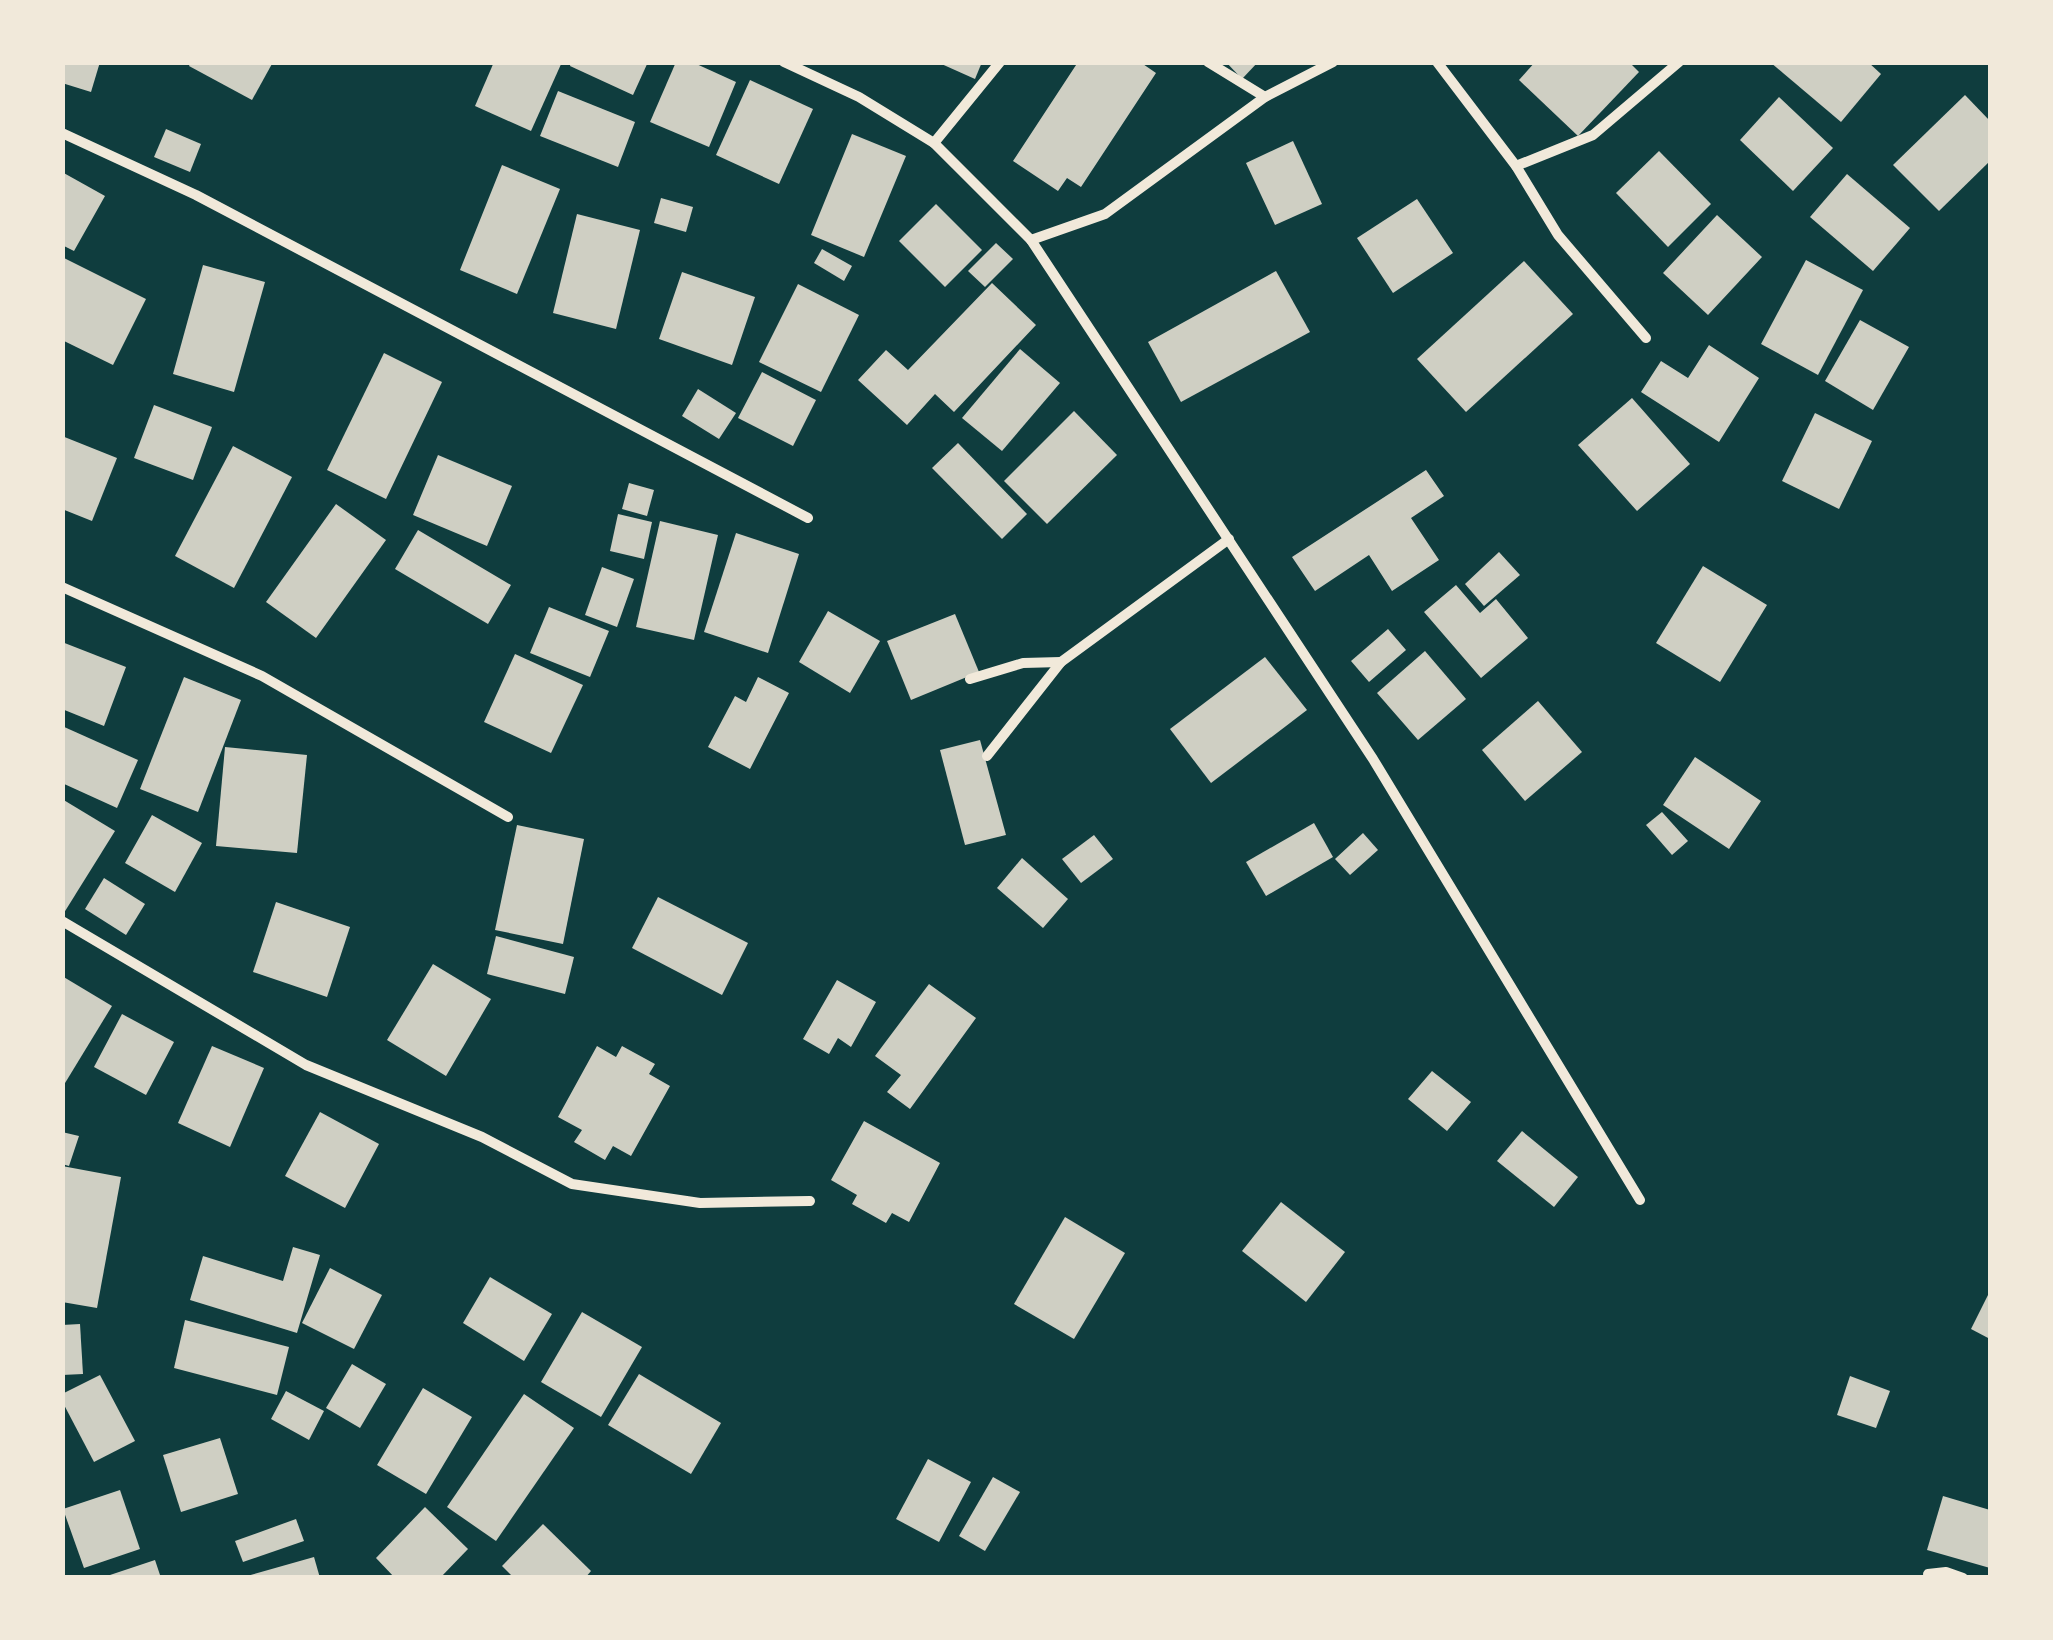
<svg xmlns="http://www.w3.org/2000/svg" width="2053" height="1640" viewBox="0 0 2053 1640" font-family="Manrope,sans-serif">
  <rect width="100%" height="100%" fill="#0f3d3e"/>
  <g fill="#cfcfc3">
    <polygon points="62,62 100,62 91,92 62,83"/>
    <polygon points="191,62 273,62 252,100 189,66"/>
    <polygon points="494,62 562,62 531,131 475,106"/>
    <polygon points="571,62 648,62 633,95 570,66"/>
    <polygon points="676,62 692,62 736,82 709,147 650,122"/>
    <polygon points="937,62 982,62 975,79"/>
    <polygon points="1078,62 1140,62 1156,73 1081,187 1067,178 1058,191 1013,161"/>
    <polygon points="1226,62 1258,62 1242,79"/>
    <polygon points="1535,62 1629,62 1639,72 1578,136 1519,80"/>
    <polygon points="1770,62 1868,62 1881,74 1841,122"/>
    <polygon points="750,80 813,109 779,184 716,155"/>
    <polygon points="558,91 635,122 618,167 540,136"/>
    <polygon points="1965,95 1990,121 1990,161 1939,211 1893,165"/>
    <polygon points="1779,97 1833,148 1793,191 1740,140"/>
    <polygon points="166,129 201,144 190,172 154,157"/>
    <polygon points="852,134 906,156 864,257 811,235"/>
    <polygon points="1293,141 1322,204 1275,225 1246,163"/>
    <polygon points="1659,151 1711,204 1668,247 1616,193"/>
    <polygon points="502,165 560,189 517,294 460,270"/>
    <polygon points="62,172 105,196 74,251 62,245"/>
    <polygon points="1847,174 1910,228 1873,271 1810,217"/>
    <polygon points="661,198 693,207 686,232 654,223"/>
    <polygon points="1417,199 1453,253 1393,293 1357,238"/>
    <polygon points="936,204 982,250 945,287 899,241"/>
    <polygon points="577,214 640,230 616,329 553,313"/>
    <polygon points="1717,215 1762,257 1708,315 1663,273"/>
    <polygon points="996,243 1013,259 985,287 968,271"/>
    <polygon points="822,249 852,266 844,281 814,263"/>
    <polygon points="62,257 146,299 113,365 62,340"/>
    <polygon points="1806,260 1863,290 1818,375 1761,344"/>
    <polygon points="1524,261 1573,314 1466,412 1417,359"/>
    <polygon points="203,265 265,282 234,392 173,374"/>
    <polygon points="1276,271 1310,332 1181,402 1148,342"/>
    <polygon points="682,272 755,297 732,365 659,339"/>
    <polygon points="992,283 1036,325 954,412 935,394 907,425 858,380 886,350 908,370"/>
    <polygon points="798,284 859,315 821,392 759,362"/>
    <polygon points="1860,320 1909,347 1873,410 1825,381"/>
    <polygon points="1709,345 1759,378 1719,442 1641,392 1661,361 1688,378"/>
    <polygon points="1020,349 1060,383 1002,451 962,418"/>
    <polygon points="384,353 442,382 386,499 327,470"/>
    <polygon points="762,372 816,400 793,446 738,418"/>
    <polygon points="698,389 736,413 719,439 682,416"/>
    <polygon points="1632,398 1690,464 1637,511 1578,445"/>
    <polygon points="154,405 212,427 193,480 134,458"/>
    <polygon points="1074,411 1117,455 1047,524 1004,481"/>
    <polygon points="1815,413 1872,441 1839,509 1782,481"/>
    <polygon points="62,436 117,458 92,521 62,509"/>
    <polygon points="958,443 1027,514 1002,539 932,468"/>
    <polygon points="233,446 292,477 234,588 175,556"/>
    <polygon points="438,455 512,486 487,546 413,515"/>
    <polygon points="1426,470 1444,496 1411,518 1439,560 1392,591 1369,555 1315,591 1292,557"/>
    <polygon points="629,483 654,490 647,516 622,509"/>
    <polygon points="336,504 386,540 316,638 266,602"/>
    <polygon points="618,514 652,522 644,559 610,551"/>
    <polygon points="660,521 718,535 694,640 636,627"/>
    <polygon points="418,530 511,585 488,624 395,569"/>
    <polygon points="736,533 799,554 768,653 704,632"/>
    <polygon points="1499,552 1520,575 1484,606 1465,584"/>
    <polygon points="1703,566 1767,605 1720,682 1656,643"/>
    <polygon points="602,567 634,579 617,627 585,615"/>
    <polygon points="1456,585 1480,613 1496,599 1528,638 1481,678 1424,612"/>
    <polygon points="549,607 609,631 590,677 530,653"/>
    <polygon points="828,611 880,641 850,693 799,662"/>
    <polygon points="955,614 979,672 911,700 887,641"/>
    <polygon points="1388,629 1406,650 1369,682 1351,661"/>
    <polygon points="62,642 126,667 104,726 62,709"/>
    <polygon points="1425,651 1466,699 1418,740 1377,693"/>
    <polygon points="515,654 583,685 551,753 484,722"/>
    <polygon points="1265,657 1307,710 1211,783 1170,729"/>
    <polygon points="184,677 241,700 198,812 140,789"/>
    <polygon points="758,677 789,693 750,769 708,747 735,696 746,702"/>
    <polygon points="1538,701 1582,752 1525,801 1482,750"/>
    <polygon points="62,726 138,760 117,808 62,783"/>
    <polygon points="980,740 1006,835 965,845 940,750"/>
    <polygon points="225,747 307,755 297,853 216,846"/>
    <polygon points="1695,757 1761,801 1729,849 1663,805"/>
    <polygon points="62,799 115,831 62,916"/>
    <polygon points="1662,812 1688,841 1672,855 1646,825"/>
    <polygon points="152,815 202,843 175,892 125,863"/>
    <polygon points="1314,823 1333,857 1266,896 1246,862"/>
    <polygon points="517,825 584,839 563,944 495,930"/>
    <polygon points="1363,833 1378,850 1350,875 1335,859"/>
    <polygon points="1094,835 1113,859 1081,883 1062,859"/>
    <polygon points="1022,858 1068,899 1043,928 997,888"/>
    <polygon points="104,878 145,904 126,935 85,909"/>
    <polygon points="658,897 748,943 722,995 632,948"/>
    <polygon points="276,902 350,927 327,997 253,972"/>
    <polygon points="496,936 574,957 565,994 487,974"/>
    <polygon points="433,964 491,999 446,1076 387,1040"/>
    <polygon points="62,976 112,1006 62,1088"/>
    <polygon points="837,980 876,1002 851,1047 838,1038 829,1054 803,1039"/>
    <polygon points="929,984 976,1018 910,1109 887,1092 901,1075 875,1056"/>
    <polygon points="122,1014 174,1042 146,1095 94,1067"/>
    <polygon points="212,1046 264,1068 230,1147 178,1123"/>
    <polygon points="597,1046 616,1057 622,1046 655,1064 649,1074 670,1086 631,1156 613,1146 605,1160 574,1142 582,1130 558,1117"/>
    <polygon points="1432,1071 1471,1102 1447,1131 1408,1099"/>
    <polygon points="320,1112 379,1144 345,1208 285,1176"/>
    <polygon points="864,1121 940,1163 909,1222 892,1213 886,1223 852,1204 857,1195 831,1180"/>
    <polygon points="1522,1131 1578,1177 1554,1207 1497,1161"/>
    <polygon points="62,1132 79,1136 69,1166 62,1164"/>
    <polygon points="62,1166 121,1177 97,1308 62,1302"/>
    <polygon points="1281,1202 1345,1252 1306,1302 1242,1251"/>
    <polygon points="1065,1217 1125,1253 1074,1339 1014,1304"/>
    <polygon points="293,1247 320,1255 297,1333 190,1300 203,1256 283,1281"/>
    <polygon points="330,1268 382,1295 354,1349 302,1323"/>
    <polygon points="490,1277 552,1314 524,1361 463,1323"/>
    <polygon points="1990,1291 1990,1339 1971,1329"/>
    <polygon points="582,1312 642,1347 601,1417 541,1382"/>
    <polygon points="185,1320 289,1347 277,1395 174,1368"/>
    <polygon points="80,1324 83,1374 62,1375 62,1325"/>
    <polygon points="352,1364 386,1384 360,1428 326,1408"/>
    <polygon points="639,1374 721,1423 691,1474 608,1425"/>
    <polygon points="100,1375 135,1441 94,1462 62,1401 62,1394"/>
    <polygon points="1850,1376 1890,1391 1876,1428 1837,1415"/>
    <polygon points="423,1388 472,1417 426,1494 377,1465"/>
    <polygon points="286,1391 324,1411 309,1440 271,1419"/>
    <polygon points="524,1394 574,1428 496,1541 447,1507"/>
    <polygon points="220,1438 238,1494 181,1512 163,1455"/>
    <polygon points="928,1459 971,1482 939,1542 896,1519"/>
    <polygon points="993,1477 1020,1492 985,1551 959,1536"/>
    <polygon points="120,1490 140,1549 84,1568 63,1509"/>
    <polygon points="1943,1496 1990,1510 1990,1568 1927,1550"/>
    <polygon points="425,1507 468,1549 440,1578 395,1578 376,1558"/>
    <polygon points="296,1519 304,1541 243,1562 235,1541"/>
    <polygon points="543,1524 591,1571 585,1578 514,1578 502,1566"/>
    <polygon points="314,1557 320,1578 247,1578 247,1576"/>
    <polygon points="155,1560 161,1578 104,1578 104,1577"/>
  </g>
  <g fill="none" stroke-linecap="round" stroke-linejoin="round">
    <g stroke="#f1e9da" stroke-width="10">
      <polyline points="784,62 859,97 934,143 1031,240 1373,759 1640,1200"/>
      <polyline points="1208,62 1265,97"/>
      <polyline points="1437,62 1516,166 1558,235 1646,338"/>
      <polyline points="62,133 196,195 808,518"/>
      <polyline points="934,143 1000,62"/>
      <polyline points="1516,166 1593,135 1679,62"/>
      <polyline points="1031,240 1105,214 1265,97 1333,62"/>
      <polyline points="62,587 262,676 508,817"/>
      <polyline points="970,679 1023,663 1061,662"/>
      <polyline points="987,756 1061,662 1229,539"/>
      <polyline points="62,921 306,1065 482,1137 572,1184 700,1203 810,1201"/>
      <polyline points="1928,1574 1946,1572 1963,1578"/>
    </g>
  </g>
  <rect width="2053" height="1640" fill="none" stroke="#f1e9da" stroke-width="130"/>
</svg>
